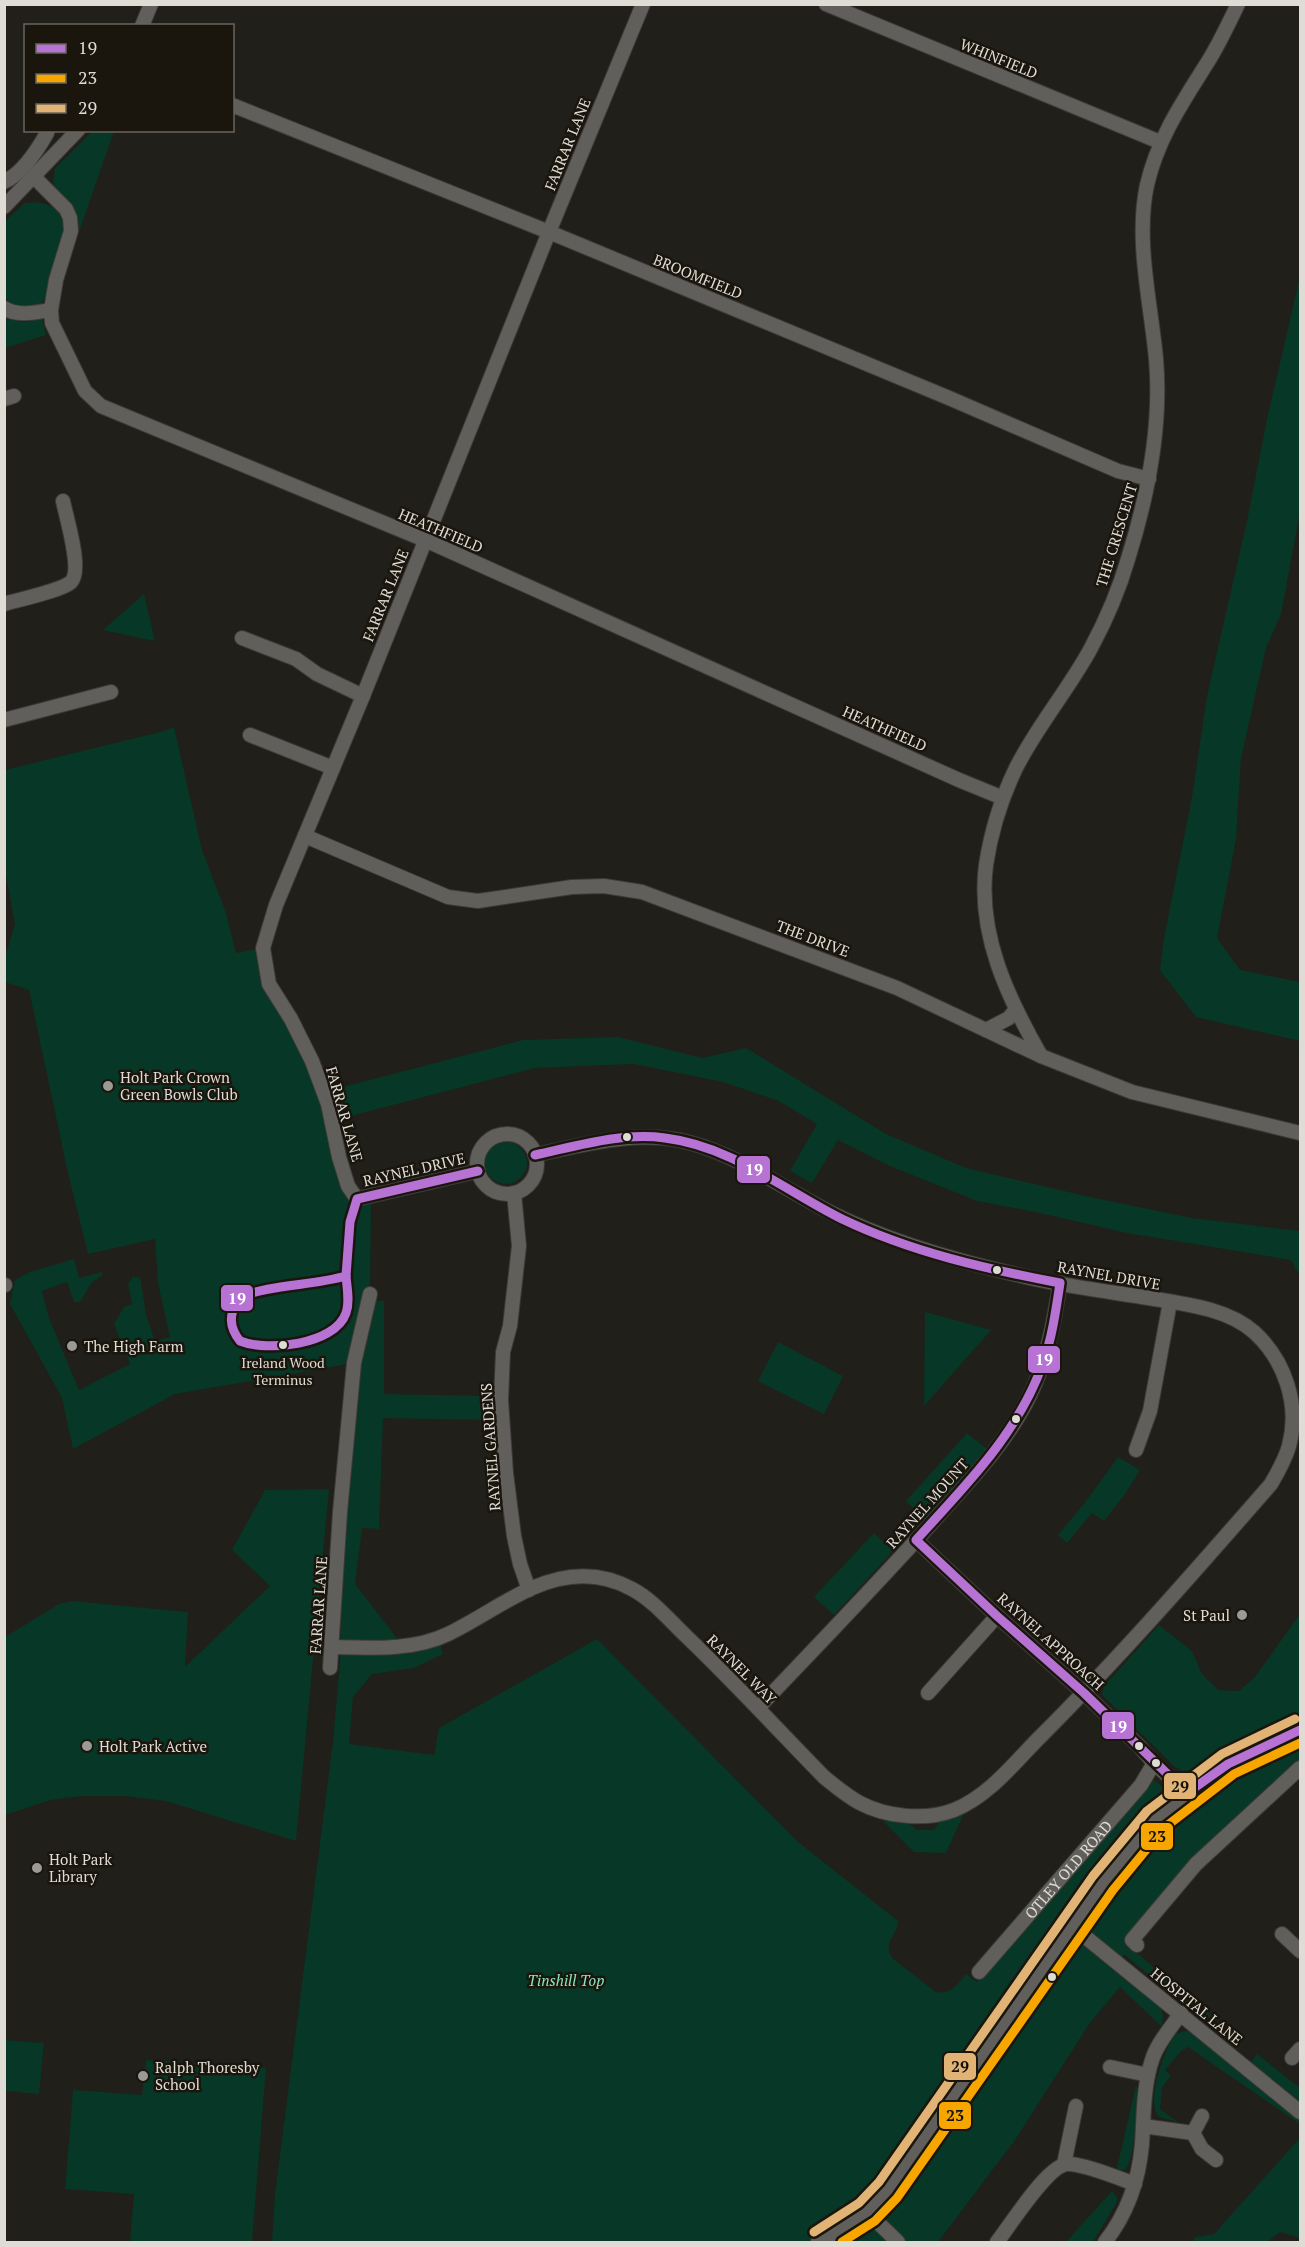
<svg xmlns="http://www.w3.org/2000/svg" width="1305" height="2247" viewBox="0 0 1305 2247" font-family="'PT Serif',serif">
  <rect width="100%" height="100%" fill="#201f1a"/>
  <g fill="#073727">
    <polygon points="93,131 114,131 79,232 53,185 55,168"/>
    <path d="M36,202C45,204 56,206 61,213C71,227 53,285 45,298C36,313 14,309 5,298L4,222L25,203Z"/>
    <polygon points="1300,277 1300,512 1281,614 1266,648 1241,758 1236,839 1217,938 1240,970 1300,982 1300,1041 1196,1017 1160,970 1164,938 1192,797 1207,696 1247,521 1267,419"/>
    <polygon points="4,315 22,322 42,319 46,335 5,348"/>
    <polygon points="144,594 155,641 103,630"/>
    <path d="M174,727L202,850L226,913L236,953L263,948L269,984L291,1019L357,1199L371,1196L370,1294L375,1301H384V1394L489,1396L488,1420L383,1418L379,1529L362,1528L355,1584L396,1637L399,1654L422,1649L440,1643L443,1654L414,1668L372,1674L353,1697L349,1744L434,1755L439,1728L597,1639L797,1841L898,1921C897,1937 882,1941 892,1958L936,1992C951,1995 957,1984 966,1974L977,1982L1121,1818L1149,1781H1156L1182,1807L1216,1782L1300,1739V1768L1197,1864L1129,1946L1211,2016L1205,2022L1124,1954L1116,1968L1161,2007L1163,2017L1162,2027L1120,1987L1089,2024L1015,2140L938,2242H272L275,2194L333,1742L340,1661L342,1535L354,1363L175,1394L73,1449L62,1398L10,1304L15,1280L30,1272L74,1259L79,1278L102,1272V1276L92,1282L80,1302H74L67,1282L42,1291L49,1318L79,1390L130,1364L114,1324L124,1307L132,1304L128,1284L133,1276L140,1278L141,1281L146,1315L155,1341L170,1337L158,1283L155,1239L88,1254L68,1173L29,990L5,982V957L15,924L5,870V770L164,731Z"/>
    <polygon points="618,1037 702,1058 746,1048 886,1134 966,1168 1090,1197 1192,1218 1300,1231 1300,1276 1291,1260 1127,1233 1036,1212 977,1201 890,1166 838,1140 812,1183 790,1171 817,1124 779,1101 723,1082 634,1064 535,1068 343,1118 335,1089 523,1040"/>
    <circle cx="506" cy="1163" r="21"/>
    <polygon points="925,1312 991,1330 924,1406"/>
    <polygon points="778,1342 843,1376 824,1414 758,1381"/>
    <polygon points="967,1433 987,1449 925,1519 906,1501"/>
    <polygon points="1118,1457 1140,1470 1125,1494 1104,1521 1092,1513 1067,1543 1058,1535 1083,1505"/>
    <polygon points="329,1489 296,1841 166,1801 126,1796 81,1796 50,1800 5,1815 5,1637 59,1604 72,1601 188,1612 185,1667 270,1586 232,1550 265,1490"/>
    <polygon points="874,1533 893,1551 834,1615 814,1597"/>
    <polygon points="1300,1614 1300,1713 1191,1770 1183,1771 1175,1767 1102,1695 1104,1686 1159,1625 1192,1651 1202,1674 1218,1690 1239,1691 1255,1677"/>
    <polygon points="965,1811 946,1853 914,1852 882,1820 909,1824 917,1830 934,1830 939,1822"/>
    <path d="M1184,2031L1194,2032L1300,2119V2124L1188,2047L1182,2050L1165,2070L1171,2075L1162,2088L1160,2109L1178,2122L1159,2117C1145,2103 1164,2051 1174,2035Z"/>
    <polygon points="4,2040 44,2043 39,2094 5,2091"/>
    <polygon points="1257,2054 1300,2088 1300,2102 1251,2062"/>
    <polygon points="146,2060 266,2068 252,2242 130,2242 134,2194 65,2189 73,2090 142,2095"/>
    <path d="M1136,2086C1141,2097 1134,2159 1126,2169L1116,2172Z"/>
    <polygon points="1300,2138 1300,2238 1280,2232 1267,2242 1193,2242 1195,2237 1214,2234"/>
    <polygon points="1112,2191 1117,2197 1117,2202 1093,2242 1066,2242"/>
  </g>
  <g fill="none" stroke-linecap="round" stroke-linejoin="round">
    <g stroke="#3d3a37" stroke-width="16">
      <g id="street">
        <polyline points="826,4 1160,142"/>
        <polyline points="142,26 151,4"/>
        <polyline points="232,105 549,232 949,398 1118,471 1149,479"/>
        <polyline points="34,177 66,209 70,218 71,231 56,280 51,310 52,323 85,391 101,406 425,540 959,780 1003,798"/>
        <path d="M4,182C23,173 37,151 47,133L46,130"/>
        <polyline points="4,207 78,130"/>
        <path d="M4,308C18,317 36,312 51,310"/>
        <polyline points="4,399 14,396"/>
        <path d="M4,604C18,600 63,590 71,582C83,570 66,517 63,501"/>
        <polyline points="242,638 296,659 317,674 363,696"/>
        <polyline points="4,720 111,692"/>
        <polyline points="250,735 333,768"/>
        <polyline points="305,836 448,897 478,901 572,887 604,886 642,892 897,988 1041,1056 1132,1092 1300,1133"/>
        <polyline points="986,1030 1009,1018 1016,1009"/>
        <path d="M1041,1056C1008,998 977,934 986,865C991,832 1002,797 1016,768C1037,726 1069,689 1091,648C1106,620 1119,590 1128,559C1148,495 1162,427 1156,359C1151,304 1135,240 1147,185C1158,137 1184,100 1209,60C1220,42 1229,23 1238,4"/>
        <circle cx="507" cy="1164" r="30"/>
        <polyline points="478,1171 357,1199 348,1186 339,1157 328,1104 312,1061 291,1019 269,984 263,948 276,905 363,696 549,232 643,4"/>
        <polyline points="514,1193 519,1246 510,1326 503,1352 501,1400 506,1473 514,1536 520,1564 529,1590"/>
        <polyline points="4,1285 5,1285"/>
        <polyline points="1136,1450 1150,1411 1170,1302"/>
        <polyline points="916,1540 997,1616 1084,1693 1139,1746 1154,1763 1187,1793"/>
        <path d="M332,1647C370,1648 413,1651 448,1634C477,1620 503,1601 532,1588C566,1573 599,1571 632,1589C653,1600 670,1621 687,1637C734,1682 778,1730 824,1777C835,1786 847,1796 860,1803C886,1817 926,1821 954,1810C989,1796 1014,1763 1040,1737C1121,1656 1196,1570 1271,1484C1278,1472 1285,1460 1289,1446C1300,1405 1285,1360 1254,1332C1227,1308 1184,1304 1149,1298C1111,1292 1072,1287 1035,1279C970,1264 905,1247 844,1219C793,1196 746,1158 691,1143C638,1129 587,1144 535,1155"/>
        <polyline points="330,1668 340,1512 354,1363 370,1294"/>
        <polyline points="928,1693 997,1616"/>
        <path d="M758,1708C818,1645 880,1581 938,1516C971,1479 1007,1442 1029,1397C1047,1361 1054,1322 1060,1283"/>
        <polyline points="1072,1926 1300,2112"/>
        <polyline points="1282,1934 1300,1951"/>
        <polyline points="1137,1945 1132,1940 1196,1864 1300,1768"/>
        <path id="s1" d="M979,1972L1141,1785L1154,1763"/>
        <polyline points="1292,2058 1300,2049"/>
        <polyline points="1110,2067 1148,2075"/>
        <polyline points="1202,2116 1193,2133 1202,2149 1216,2160"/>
        <polyline points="1143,2126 1193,2133"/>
        <polyline points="1064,2164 1076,2106"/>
        <polyline points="867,2212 898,2242"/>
        <path d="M997,2242C1010,2226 1048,2164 1068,2164C1085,2164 1118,2178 1135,2184"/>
        <path d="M1105,2242C1127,2214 1139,2179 1142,2144C1144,2116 1143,2087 1152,2060C1157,2043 1171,2028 1181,2013"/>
      </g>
    </g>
    <g stroke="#3d3a37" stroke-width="22">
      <polyline id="secondary" points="821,2242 867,2212 888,2190 1103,1883 1156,1819 1228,1764 1300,1730"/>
    </g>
    <use href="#street" stroke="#615f5b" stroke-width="14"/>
    <use href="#secondary" stroke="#615f5b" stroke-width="20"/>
    <g stroke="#1a160d" stroke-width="14">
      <g id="bus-1">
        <path d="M535,1155C577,1146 621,1132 665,1138C731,1146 784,1190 842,1219C911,1252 986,1269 1060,1283C1056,1310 1052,1338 1043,1363C1018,1434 965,1486 916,1540L997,1616L1084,1693L1187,1793L1228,1764L1300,1730"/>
        <path d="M346,1276C347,1288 350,1302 346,1313C335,1345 267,1352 240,1341C228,1326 230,1315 237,1298C272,1284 310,1286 346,1276Z"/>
        <polyline points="346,1276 350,1222 357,1199 478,1171"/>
      </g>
    </g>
    <g stroke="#1a160d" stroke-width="14">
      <polyline id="bus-2" points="842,2242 875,2221 897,2198 1113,1890 1164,1828 1234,1774 1300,1743"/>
    </g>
    <g stroke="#1a160d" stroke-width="14">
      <polyline id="bus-3" points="814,2232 859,2203 879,2182 1093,1876 1147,1811 1222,1754 1295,1719"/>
    </g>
    <use href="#bus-1" stroke="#b673d3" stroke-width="9"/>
    <use href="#bus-2" stroke="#f7a600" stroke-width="9"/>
    <use href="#bus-3" stroke="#e1b475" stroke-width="9"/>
  </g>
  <g fill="#9c9a94" stroke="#1a160d" stroke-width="2">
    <circle cx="108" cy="1086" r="6"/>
    <circle cx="72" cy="1346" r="6"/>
    <circle cx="1242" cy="1615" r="6"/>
    <circle cx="87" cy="1746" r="6"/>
    <circle cx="37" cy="1868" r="6"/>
    <circle cx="143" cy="2076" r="6"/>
  </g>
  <g fill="#dfdcd6" stroke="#1a160d" stroke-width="2">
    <circle cx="627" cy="1137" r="5"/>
    <circle cx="997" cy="1270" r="5"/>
    <circle cx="283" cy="1345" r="5"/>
    <circle cx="1016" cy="1419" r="5"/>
    <circle cx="1139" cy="1746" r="5"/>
    <circle cx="1156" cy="1763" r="5"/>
    <circle cx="1052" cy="1977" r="5"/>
  </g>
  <g text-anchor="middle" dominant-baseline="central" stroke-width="5" stroke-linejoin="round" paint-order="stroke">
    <g font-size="14" fill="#dfdcd6" stroke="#1a160d">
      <text x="283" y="1362">Ireland Wood<tspan x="283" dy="17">Terminus</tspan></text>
    </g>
    <g font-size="15" fill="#dfdcd6" stroke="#1a160d">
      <text transform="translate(999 58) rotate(22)">WHINFIELD</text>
      <text transform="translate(567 144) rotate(-68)">FARRAR LANE</text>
      <text transform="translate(698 276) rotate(22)">BROOMFIELD</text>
      <text transform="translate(441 530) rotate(23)">HEATHFIELD</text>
      <text transform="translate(1116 535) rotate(-73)">THE CRESCENT</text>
      <text transform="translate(385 595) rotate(-68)">FARRAR LANE</text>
      <text transform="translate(885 728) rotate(24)">HEATHFIELD</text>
      <text transform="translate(813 938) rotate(21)">THE DRIVE</text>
      <text transform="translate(345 1114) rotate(74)">FARRAR LANE</text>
      <text transform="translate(414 1169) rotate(-13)">RAYNEL DRIVE</text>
      <text transform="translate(1109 1275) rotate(10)">RAYNEL DRIVE</text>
      <text transform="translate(490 1447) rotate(-94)">RAYNEL GARDENS</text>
      <text transform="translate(927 1503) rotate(-48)">RAYNEL MOUNT</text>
      <text transform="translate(318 1605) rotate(-86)">FARRAR LANE</text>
      <text transform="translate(1051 1641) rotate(42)">RAYNEL APPROACH</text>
      <text transform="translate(742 1669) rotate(45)">RAYNEL WAY</text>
      <text stroke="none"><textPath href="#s1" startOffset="136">OTLEY OLD ROAD</textPath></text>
      <text transform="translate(1197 2006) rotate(39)">HOSPITAL LANE</text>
    </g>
    <g font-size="15" fill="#dfdcd6" stroke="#1a160d" text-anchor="start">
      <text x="120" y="1077">Holt Park Crown<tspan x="120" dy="17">Green Bowls Club</tspan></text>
      <text x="84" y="1346">The High Farm</text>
      <text x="1230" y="1615" text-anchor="end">St Paul</text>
      <text x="99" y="1746">Holt Park Active</text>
      <text x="49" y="1859">Holt Park<tspan x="49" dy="17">Library</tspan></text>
      <text x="155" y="2067">Ralph Thoresby<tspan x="155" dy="17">School</tspan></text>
    </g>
    <g font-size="15" font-style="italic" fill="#89e7bf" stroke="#1a160d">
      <text x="566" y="1980">Tinshill Top</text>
    </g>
  </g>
  <g stroke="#1a160d" stroke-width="2">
    <rect x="736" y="1155" width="35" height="29" rx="6" fill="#b673d3"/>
    <rect x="220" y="1284" width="34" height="28" rx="6" fill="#b673d3"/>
    <rect x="1027" y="1345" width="34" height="29" rx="6" fill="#b673d3"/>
    <rect x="1101" y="1711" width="34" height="29" rx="6" fill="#b673d3"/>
    <rect x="1163" y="1772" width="34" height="28" rx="6" fill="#e1b475"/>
    <rect x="1140" y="1822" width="34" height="29" rx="6" fill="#f7a600"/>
    <rect x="943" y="2052" width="34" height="29" rx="6" fill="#e1b475"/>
    <rect x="938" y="2101" width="34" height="29" rx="6" fill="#f7a600"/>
  </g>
  <g font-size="16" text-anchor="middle" font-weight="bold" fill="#fff">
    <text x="754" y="1175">19</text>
    <text x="237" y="1304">19</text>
    <text x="1044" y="1365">19</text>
    <text x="1118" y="1732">19</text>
  </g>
  <g font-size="16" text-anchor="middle" font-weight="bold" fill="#111">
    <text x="1180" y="1792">29</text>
    <text x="1157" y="1842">23</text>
    <text x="960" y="2072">29</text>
    <text x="955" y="2121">23</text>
  </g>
  <rect width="1305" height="2247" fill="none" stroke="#dfdcd6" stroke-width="12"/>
  <rect x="24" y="24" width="210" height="108" fill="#1a160d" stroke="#69655d" stroke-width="1.5"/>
  <rect x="36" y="44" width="30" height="9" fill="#b673d3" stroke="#69655d" stroke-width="1.5"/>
  <text x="78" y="54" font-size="18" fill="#dfdcd6">19</text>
  <rect x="36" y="74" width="30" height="9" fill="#f7a600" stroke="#69655d" stroke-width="1.5"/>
  <text x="78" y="84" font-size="18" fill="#dfdcd6">23</text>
  <rect x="36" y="104" width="30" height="9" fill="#e1b475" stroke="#69655d" stroke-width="1.5"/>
  <text x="78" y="114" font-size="18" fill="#dfdcd6">29</text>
</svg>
